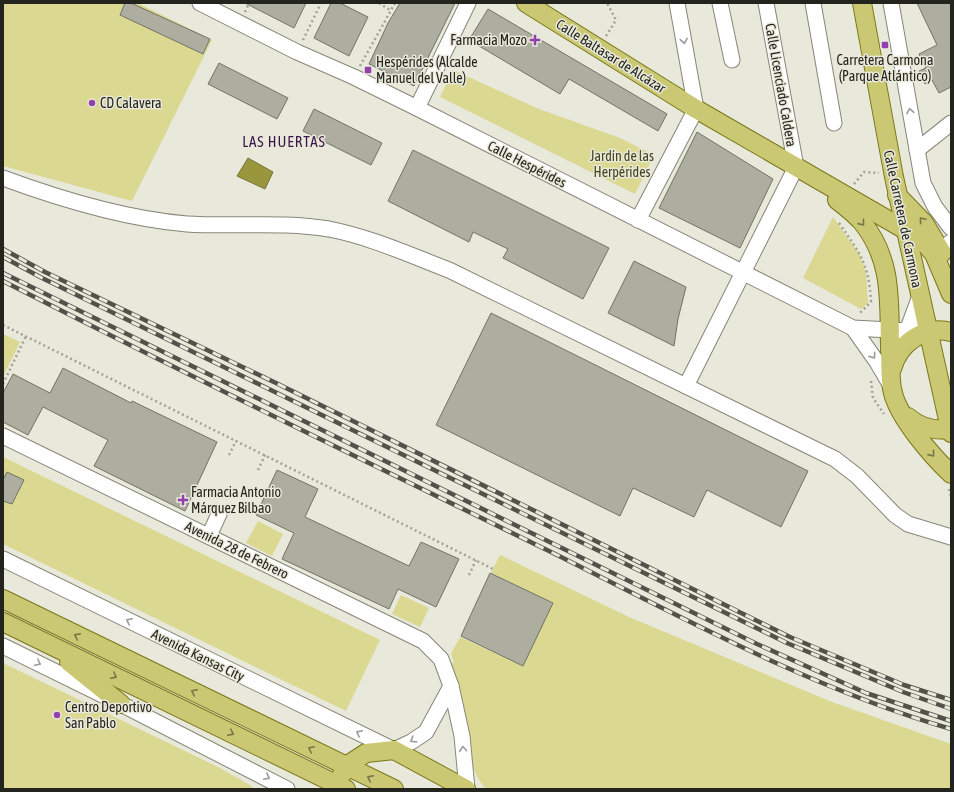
<svg xmlns="http://www.w3.org/2000/svg" width="954" height="792" viewBox="0 0 954 792" font-family="'Asap Condensed',sans-serif">
  <rect width="100%" height="100%" fill="#e8e9da"/>
  <g fill="#dad891">
    <polygon points="3,3 138,3 212,40 132,201 3,166"/>
    <polygon points="453,70 539,109 620,138 654,155 635,194 440,97"/>
    <polygon points="833,217 860,255 866,273 868,303 861,309 803,278"/>
    <polygon points="3,334 20,342 3,377"/>
    <polygon points="3,457 380,640 346,711 3,544"/>
    <polygon points="258,521 283,534 272,556 246,543"/>
    <path d="M500,555L629,617L832,702L951,744V789H486C465,767 470,734 463,706C460,692 455,678 451,664L454,662L451,654L460,637L523,666L553,603L491,573Z"/>
    <polygon points="401,595 429,608 420,627 392,614"/>
    <polygon points="3,663 220,768 250,785 254,789 3,789"/>
  </g>
  <polygon fill="#9a963d" stroke="#777434" points="248,158 273,172 265,189 237,176"/>
  <g fill="#aeaea0" stroke="#727265">
    <polygon points="125,3 131,3 210,39 203,54 120,15"/>
    <polygon points="245,3 306,3 294,28"/>
    <polygon points="331,3 340,3 368,17 349,56 314,38"/>
    <polygon points="400,3 455,3 414,86 369,64 388,23"/>
    <polygon points="917,3 951,3 951,87 939,93 932,80 925,84 919,71 926,68 919,54 937,45"/>
    <polygon points="488,9 667,114 658,131 569,79 560,94 469,40"/>
    <polygon points="219,63 288,98 277,119 208,84"/>
    <polygon points="314,109 382,143 371,165 303,131"/>
    <polygon points="697,132 773,179 740,248 659,208"/>
    <polygon points="413,150 609,248 583,299 503,258 508,249 473,232 469,242 388,201"/>
    <polygon points="634,261 686,287 678,319 674,346 608,313"/>
    <polygon points="491,313 808,471 781,527 707,490 694,517 633,488 620,516 436,425"/>
    <polygon points="63,368 131,403 132,401 217,442 185,511 94,466 108,440 43,407 28,435 3,422 3,393 13,374 50,393"/>
    <polygon points="277,470 318,489 305,517 409,566 421,542 459,559 436,607 398,589 389,609 282,559 294,533 256,515"/>
    <polygon points="7,472 24,480 12,504 3,501 3,480"/>
    <polygon points="490,573 553,603 523,666 461,636"/>
  </g>
  <g fill="none" stroke-linecap="round" stroke-linejoin="round">
    <g stroke="#868679" stroke-width="17">
      <g id="minor">
        <polyline points="200,3 297,52 354,77 417,108 853,328 928,332"/>
        <polyline points="720,3 732,60"/>
        <polyline points="813,3 834,123"/>
        <polyline points="891,3 923,183 935,207 951,228"/>
        <polyline points="417,108 468,3"/>
        <polyline points="917,150 951,123"/>
        <path d="M3,178C60,199 126,219 187,224C234,227 282,221 329,229C370,237 410,255 449,270L835,459L857,476L895,515L908,524L951,537"/>
        <polyline points="638,220 696,109 677,3"/>
        <polyline points="941,249 951,242"/>
        <polyline points="853,328 877,362 891,386"/>
        <polyline points="904,339 920,296"/>
        <polyline points="686,386 796,167 766,3"/>
        <polyline points="3,436 423,641 441,659 451,686 462,736 467,789"/>
        <polyline points="209,536 219,514"/>
        <polyline points="3,559 394,750 411,742 426,732 451,686"/>
        <polyline points="3,646 121,704 287,789"/>
      </g>
    </g>
    <g stroke="#7a7719" stroke-width="20">
      <g id="major">
        <polyline points="526,3 696,109 921,239 934,254 951,294"/>
        <polyline points="862,3 894,177 951,433"/>
        <polyline points="897,195 924,223 942,253"/>
        <path d="M837,200C846,207 855,214 862,222C893,260 889,302 890,347C891,362 889,379 893,393C899,418 932,456 951,474"/>
        <path d="M892,369C899,343 924,325 951,332"/>
        <path d="M908,417C920,428 935,431 951,429"/>
        <polyline points="3,599 394,789"/>
        <polyline points="3,622 346,789"/>
        <polyline points="69,662 121,704"/>
        <polyline points="342,774 346,766 366,753 394,750 466,789"/>
      </g>
    </g>
    <g stroke="#a1a297" stroke-width="2.5" stroke-dasharray="2 3" stroke-linecap="butt">
      <polyline points="379,3 390,10"/>
      <polyline points="245,12 249,3"/>
      <polyline points="606,36 616,20 607,3"/>
      <polyline points="303,40 321,3"/>
      <polyline points="360,66 395,3"/>
      <polyline points="854,184 864,172 879,173"/>
      <path d="M839,223C860,253 869,264 871,302L859,314"/>
      <polyline points="3,325 493,569"/>
      <polyline points="871,381 873,398 884,414"/>
      <polyline points="3,384 26,336"/>
      <polyline points="229,455 236,441"/>
      <polyline points="258,470 265,455"/>
      <polyline points="949,489 951,496"/>
      <polyline points="469,575 476,560"/>
    </g>
    <use href="#minor" stroke="#fff" stroke-width="15"/>
    <use href="#major" stroke="#cbc873" stroke-width="18"/>
    <g stroke="#52524b" stroke-width="4.5">
      <g id="rail">
        <polyline points="3,249 45,272 276,383 790,637 904,685 951,700"/>
        <polyline points="3,257 42,278 787,643 903,692 951,709"/>
        <polyline points="3,273 757,644 866,693 951,721"/>
        <path d="M3,281C183,373 365,461 547,550C678,615 809,688 951,729"/>
      </g>
    </g>
    <use href="#rail" stroke="#e8e9da" stroke-width="3" stroke-dasharray="9" stroke-linecap="butt"/>
  </g>
  <defs><path id="oneway-chevron" d="M-2-3.5L2.5 0L-2 3.5" fill="none" stroke-width="1.6" stroke-linecap="round" stroke-linejoin="round"/></defs>
  <g stroke="#9c9c9a">
    <use href="#oneway-chevron" transform="translate(684 41) rotate(80)"/>
    <use href="#oneway-chevron" transform="translate(910 111) rotate(-100)"/>
    <use href="#oneway-chevron" transform="translate(873 356) rotate(55)"/>
    <use href="#oneway-chevron" transform="translate(129 621) rotate(-154)"/>
    <use href="#oneway-chevron" transform="translate(38 663) rotate(26)"/>
    <use href="#oneway-chevron" transform="translate(359 733) rotate(-154)"/>
    <use href="#oneway-chevron" transform="translate(413 740) rotate(148)"/>
    <use href="#oneway-chevron" transform="translate(463 749) rotate(-95)"/>
    <use href="#oneway-chevron" transform="translate(267 777) rotate(27)"/>
  </g>
  <g stroke="#787649">
    <use href="#oneway-chevron" transform="translate(922 220) rotate(-130)"/>
    <use href="#oneway-chevron" transform="translate(862 223) rotate(51)"/>
    <use href="#oneway-chevron" transform="translate(932 454) rotate(51)"/>
    <use href="#oneway-chevron" transform="translate(77 636) rotate(-154)"/>
    <use href="#oneway-chevron" transform="translate(114 676) rotate(26)"/>
    <use href="#oneway-chevron" transform="translate(194 692) rotate(-154)"/>
    <use href="#oneway-chevron" transform="translate(231 733) rotate(26)"/>
    <use href="#oneway-chevron" transform="translate(311 749) rotate(-154)"/>
    <use href="#oneway-chevron" transform="translate(370 778) rotate(-154)"/>
  </g>
  <g fill="#9340ae" stroke="#e8e9da" stroke-width="1.5">
    <path d="M533 34h4v4h4v4h-4v4h-4v-4h-4v-4h4z"/>
    <rect x="881" y="41" width="8" height="8" rx="2"/>
    <rect x="364" y="66" width="8" height="8" rx="2"/>
    <circle cx="92" cy="103" r="4"/>
    <path d="M181 494h4v4h4v4h-4v4h-4v-4h-4v-4h4z"/>
    <circle cx="57" cy="715" r="4"/>
  </g>
  <g text-anchor="middle" dominant-baseline="central" stroke-width="3" stroke-linejoin="round" paint-order="stroke">
    <g font-size="14" fill="#24241f" stroke="#e8e9da" text-anchor="start">
      <text x="527" y="40" text-anchor="end">Farmacia Mozo</text>
      <text x="885" y="60" text-anchor="middle">Carretera Carmona<tspan x="885" dy="16">(Parque Atlántico)</tspan></text>
      <text x="376" y="62">Hespérides (Alcalde<tspan x="376" dy="16">Manuel del Valle)</tspan></text>
      <text x="100" y="103">CD Calavera</text>
      <text x="191" y="492">Farmacia Antonio<tspan x="191" dy="16">Márquez Bilbao</tspan></text>
      <text x="65" y="707">Centro Deportivo<tspan x="65" dy="16">San Pablo</tspan></text>
    </g>
    <g font-size="14" fill="#24241f" stroke="#e8e9da">
      <text transform="translate(611 56) rotate(32)">Calle Baltasar de Alcázar</text>
      <text transform="translate(781 85) rotate(80)">Calle Licenciado Caldera</text>
      <text transform="translate(527 164) rotate(27)">Calle Hespérides</text>
      <text transform="translate(903 219) rotate(78)">Calle Carretera de Carmona</text>
      <text transform="translate(237 550) rotate(26)">Avenida 28 de Febrero</text>
      <text transform="translate(198 655) rotate(26)">Avenida Kansas City</text>
    </g>
    <g font-size="14" fill="#45441e" stroke="#e8e9da">
      <text x="622" y="156">Jardín de las<tspan x="622" dy="16">Herpérides</tspan></text>
    </g>
    <g font-size="15" letter-spacing="1" fill="#3c1449" stroke="#e8e9da">
      <text x="284" y="141">LAS HUERTAS</text>
    </g>
  </g>
  <rect width="954" height="792" fill="none" stroke="#24241f" stroke-width="8"/>
</svg>
